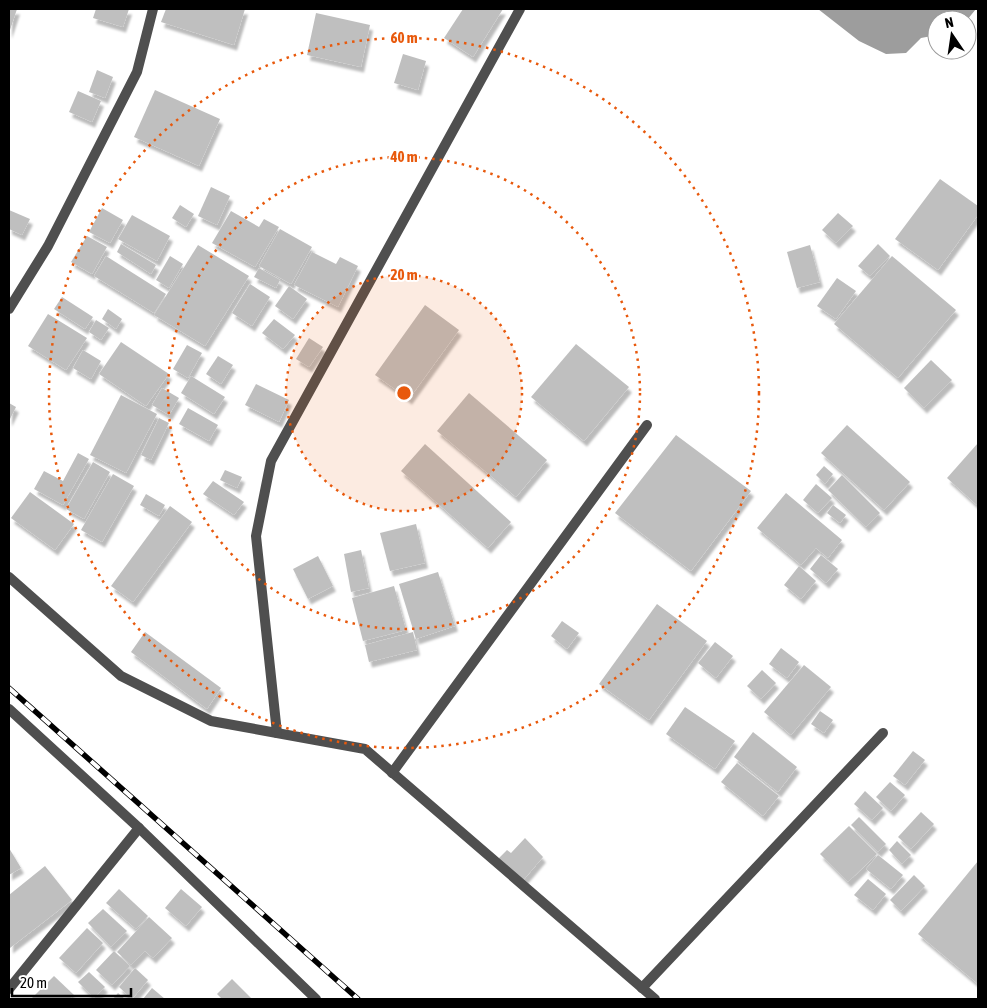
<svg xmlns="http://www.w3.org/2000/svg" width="987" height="1008" viewBox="0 0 987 1008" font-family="'Asap Condensed',sans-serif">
  <defs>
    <filter id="shadow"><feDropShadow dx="3" dy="5.5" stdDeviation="1" flood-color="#0004"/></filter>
  </defs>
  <rect width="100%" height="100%" fill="#fff"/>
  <polygon fill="#9d9d9d" points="818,9 976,9 967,20 937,20 937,35 921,38 906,53 886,54 859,41"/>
  <g fill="#bfbfbf" filter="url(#shadow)">
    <polygon points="9,9 17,9 9,33"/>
    <polygon points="96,9 129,9 123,27 93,18"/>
    <polygon points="166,9 245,9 234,45 161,22"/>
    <polygon points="463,9 503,9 473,57 444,38"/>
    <polygon points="316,13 370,25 361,67 307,55"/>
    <polygon points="403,54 426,61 418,90 394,83"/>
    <polygon points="97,70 113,77 105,98 89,92"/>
    <polygon points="155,90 220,119 199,166 134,137"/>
    <polygon points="78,91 101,101 92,122 69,112"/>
    <polygon points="940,179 978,206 978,215 938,270 895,239"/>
    <polygon points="211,187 230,196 217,225 198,216"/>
    <polygon points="180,205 194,214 186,227 172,218"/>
    <polygon points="102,208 123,220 110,243 89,232"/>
    <polygon points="9,210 30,219 22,235 9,229"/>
    <polygon points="231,211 259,227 264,219 279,227 255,267 212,243"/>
    <polygon points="838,213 853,226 836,243 822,230"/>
    <polygon points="132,215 170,236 157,261 118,239"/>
    <polygon points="280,229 312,247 291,284 259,266"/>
    <polygon points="87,236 107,247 92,274 71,262"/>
    <polygon points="121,244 156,265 151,274 117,252"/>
    <polygon points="878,244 890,256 870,276 858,266"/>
    <polygon points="198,245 249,276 205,346 154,315"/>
    <polygon points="810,245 820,282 797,288 787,252"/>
    <polygon points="312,252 336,264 340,257 358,266 338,307 294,285"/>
    <polygon points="106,256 166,294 154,313 94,276"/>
    <polygon points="170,256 183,264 169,288 156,280"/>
    <polygon points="892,256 956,310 898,378 834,324"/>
    <polygon points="259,268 280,280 276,288 254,277"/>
    <polygon points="837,278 856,291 836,319 817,306"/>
    <polygon points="250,284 270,297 252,326 232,313"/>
    <polygon points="289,286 307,299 293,319 275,306"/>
    <polygon points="62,297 93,317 85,329 54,309"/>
    <polygon points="425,305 459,330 409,399 375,375"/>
    <polygon points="108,309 122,319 116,329 102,319"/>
    <polygon points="48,314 87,338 66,370 28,346"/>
    <polygon points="274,319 295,335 283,349 262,333"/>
    <polygon points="96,320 109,328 101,340 89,332"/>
    <polygon points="309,338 323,347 309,367 296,359"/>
    <polygon points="121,342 169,374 146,406 99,374"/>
    <polygon points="576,344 629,387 584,441 531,397"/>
    <polygon points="187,345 202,353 188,378 173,369"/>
    <polygon points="83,350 101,361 91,379 73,368"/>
    <polygon points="218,356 233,365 221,384 206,374"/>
    <polygon points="931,360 952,380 924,408 904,388"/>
    <polygon points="191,376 225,397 214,414 181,393"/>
    <polygon points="256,384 289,400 279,422 245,405"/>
    <polygon points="162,388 179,398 169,415 152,405"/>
    <polygon points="469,393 547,460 516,497 437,431"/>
    <polygon points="121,395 157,414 126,473 90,455"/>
    <polygon points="9,403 16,407 9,421"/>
    <polygon points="188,408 218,425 209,441 179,424"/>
    <polygon points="159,418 169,423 151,460 141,455"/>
    <polygon points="847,425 910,482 884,510 821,453"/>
    <polygon points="676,435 751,491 691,571 615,513"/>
    <polygon points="978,443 978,506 947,478"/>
    <polygon points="425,444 511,522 488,548 401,471"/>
    <polygon points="78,453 89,459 63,505 34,489 44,471 63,481"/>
    <polygon points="93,462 110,472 84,519 66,509"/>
    <polygon points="824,466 833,474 825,484 816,475"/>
    <polygon points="225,470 242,477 237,488 220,480"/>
    <polygon points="113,474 134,486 102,542 81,530"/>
    <polygon points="842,475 880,513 866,527 828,490"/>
    <polygon points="213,481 244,502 234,515 203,494"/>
    <polygon points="816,484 832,498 818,513 803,500"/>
    <polygon points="30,492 74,524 55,550 11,518"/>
    <polygon points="786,493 842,540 828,558 816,548 801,565 757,528"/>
    <polygon points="146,494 165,505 159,516 140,505"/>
    <polygon points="833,505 846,515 840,523 827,513"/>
    <polygon points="170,506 192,522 133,602 111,586"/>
    <polygon points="416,524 425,563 390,571 380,533"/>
    <polygon points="361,550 369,588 351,592 344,554"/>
    <polygon points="821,555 838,569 826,583 810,569"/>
    <polygon points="318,556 333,586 308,599 293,569"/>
    <polygon points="799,566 816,581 801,599 784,585"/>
    <polygon points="438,572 455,626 416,639 399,584"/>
    <polygon points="394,586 406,630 363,641 352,598"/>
    <polygon points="657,604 707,641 649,720 599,684"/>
    <polygon points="562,621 579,633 567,649 551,636"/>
    <polygon points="145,632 221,688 207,709 131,652"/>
    <polygon points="413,632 417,650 369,662 365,645"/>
    <polygon points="715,642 733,656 716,678 698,663"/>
    <polygon points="781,648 799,662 787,678 769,664"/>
    <polygon points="804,665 831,687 791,735 764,712"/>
    <polygon points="762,670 776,683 761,699 747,686"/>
    <polygon points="685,707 735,741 715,769 666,734"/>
    <polygon points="820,711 833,720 824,733 811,724"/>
    <polygon points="753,732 797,767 778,792 734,757"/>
    <polygon points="913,751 925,760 905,785 893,776"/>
    <polygon points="737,763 779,796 763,816 721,782"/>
    <polygon points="890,782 905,795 891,811 876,797"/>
    <polygon points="865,791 883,808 872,820 854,804"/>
    <polygon points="921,812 934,824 911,849 898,837"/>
    <polygon points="859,817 886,844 878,852 851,825"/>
    <polygon points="849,826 877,854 848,882 820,854"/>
    <polygon points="525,838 543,857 520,884 496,861 507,850 511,853"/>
    <polygon points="897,841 911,855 902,864 889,850"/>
    <polygon points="9,848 21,868 9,875"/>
    <polygon points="878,855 903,875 891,889 866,869"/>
    <polygon points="978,861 978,984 918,934"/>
    <polygon points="45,866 72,900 10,948 9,895"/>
    <polygon points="914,875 925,886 901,911 890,900"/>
    <polygon points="868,879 886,894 873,910 854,895"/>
    <polygon points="119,889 148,916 136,929 106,903"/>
    <polygon points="181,889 202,907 186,926 165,908"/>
    <polygon points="103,909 127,931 111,947 88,923"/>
    <polygon points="149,917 172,938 153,958 145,951 131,965 117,952"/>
    <polygon points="87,928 103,943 76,973 59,958"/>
    <polygon points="114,951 130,966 112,985 96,970"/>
    <polygon points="135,968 148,980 132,999 119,987"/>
    <polygon points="89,972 105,987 94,998 78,982"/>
    <polygon points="54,976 74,995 69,999 31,999"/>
    <polygon points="232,979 252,999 222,999 217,994"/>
    <polygon points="152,988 165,999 143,999"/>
    <polygon points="118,993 125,999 113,999"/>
  </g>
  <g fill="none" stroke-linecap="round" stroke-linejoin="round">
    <g stroke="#4f4f4f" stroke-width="10">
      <polyline points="9,309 48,246 137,72 153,9"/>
      <polyline points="9,577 121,676 211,721 365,749 655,999"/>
      <polyline points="9,709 139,828 316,999"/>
      <polyline points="277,733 256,536 271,461 520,9"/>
      <polyline points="392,773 647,425"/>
      <polyline points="642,988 883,733"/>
      <polyline points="9,989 139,828"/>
    </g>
    <g stroke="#000" stroke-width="5.5">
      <polyline id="rail" points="9,688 358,999"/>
    </g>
    <use href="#rail" stroke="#fff" stroke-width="4" stroke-dasharray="11" stroke-linecap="butt"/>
  </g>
  <circle cx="404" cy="393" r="118" fill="#e8590c" fill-opacity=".12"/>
  <g fill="none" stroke="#e8590c" stroke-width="2.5" stroke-dasharray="2.5 5">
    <circle cx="404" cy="393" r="118"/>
    <circle cx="404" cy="393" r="236"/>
    <circle cx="404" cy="393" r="355"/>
  </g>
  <circle cx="404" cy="393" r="8" fill="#e8590c" stroke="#fff" stroke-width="2.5"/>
  <g font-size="15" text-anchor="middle" font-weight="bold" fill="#e8590c" stroke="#fff" stroke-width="4" stroke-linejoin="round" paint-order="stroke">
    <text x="404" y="43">60 m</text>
    <text x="404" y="162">40 m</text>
    <text x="404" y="280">20 m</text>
  </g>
  <rect width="987" height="1008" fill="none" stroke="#000000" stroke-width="20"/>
  <g transform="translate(952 35) rotate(347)"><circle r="24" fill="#ffffff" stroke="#999999"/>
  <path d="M0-4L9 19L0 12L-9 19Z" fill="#000000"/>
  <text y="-8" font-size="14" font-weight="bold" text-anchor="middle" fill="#000000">N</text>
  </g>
  <path d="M12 988v8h119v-8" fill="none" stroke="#000000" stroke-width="2.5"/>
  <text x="20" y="988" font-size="15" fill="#000000" stroke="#ffffff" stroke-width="4" paint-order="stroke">20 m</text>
</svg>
